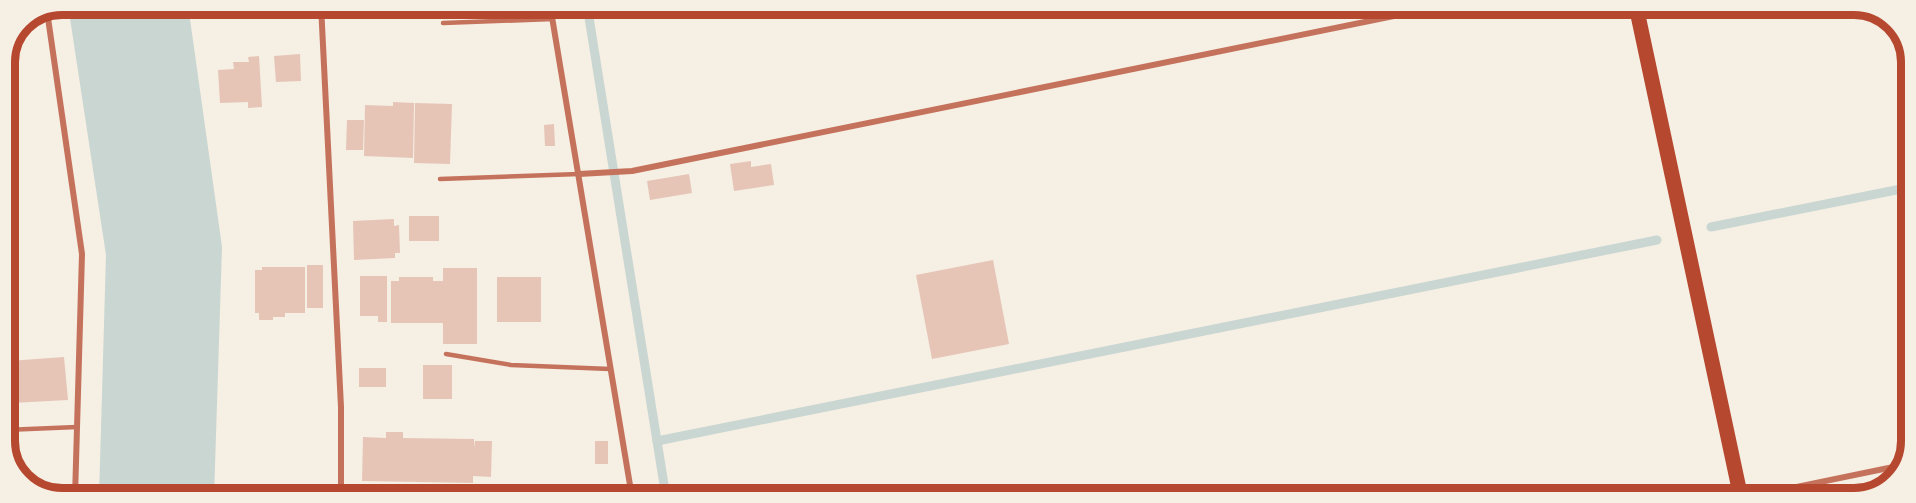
<svg xmlns="http://www.w3.org/2000/svg" width="1916" height="503" viewBox="0 0 1916 503" font-family="'PT Sans Narrow',sans-serif">
  <rect width="100%" height="100%" fill="#f6efe4"/>
  <polygon fill="#c9d6d2" points="68,5 188,5 222,247 214,497 99,497 106,255"/>
  <g fill="none" stroke-linecap="round" stroke-linejoin="round">
    <g stroke="#c9d6d2" stroke-width="9">
      <polyline points="587,5 666,497"/>
      <polyline points="1711,227 1911,187"/>
      <polyline points="657,441 1657,240"/>
    </g>
  </g>
  <g fill="#e6c5b7">
    <polygon points="441,5 466,5 466,10 441,11"/>
    <polygon points="300,54 301,81 276,82 274,56"/>
    <polygon points="259,56 262,107 248,108 248,102 220,103 218,70 234,69 233,62 249,62 248,57"/>
    <polygon points="393,102 414,103 413,158 364,156 365,105 393,106"/>
    <polygon points="415,103 452,104 450,164 414,163"/>
    <polygon points="347,120 364,120 363,150 346,150"/>
    <polygon points="554,124 555,146 545,146 544,125"/>
    <polygon points="751,161 751,167 771,164 774,185 734,191 730,164"/>
    <polygon points="689,174 692,193 650,200 647,181"/>
    <rect x="409" y="216" width="30" height="25"/>
    <polygon points="394,219 394,226 399,225 400,253 395,253 395,258 354,260 353,221"/>
    <polygon points="993,260 1009,344 932,359 916,275"/>
    <rect x="307" y="265" width="16" height="43"/>
    <polygon points="262,267 305,267 305,313 285,313 285,317 273,317 273,320 259,320 259,313 255,313 255,270 262,270"/>
    <polygon points="443,268 477,268 477,344 443,344 443,323 391,323 391,281 399,281 399,277 433,277 433,281 443,281"/>
    <polygon points="360,276 387,276 387,322 378,322 378,316 360,316"/>
    <rect x="497" y="277" width="44" height="45"/>
    <polygon points="64,357 68,400 12,403 9,361"/>
    <polygon points="5,364 8,364 10,388 5,388"/>
    <rect x="423" y="365" width="29" height="34"/>
    <rect x="359" y="368" width="27" height="19"/>
    <polygon points="386,432 403,432 403,438 474,439 474,448 475,441 492,441 491,477 473,476 473,483 362,481 363,437 386,438"/>
    <rect x="595" y="441" width="13" height="23"/>
    <polygon points="319,488 319,497 297,497 297,489"/>
  </g>
  <g fill="none" stroke-linecap="round" stroke-linejoin="round">
    <g stroke="#c5725c" stroke-width="4.5">
      <polyline points="443,23 553,19"/>
      <polyline points="440,179 579,174"/>
      <polyline points="446,354 511,365 610,369"/>
      <polyline points="5,430 77,427"/>
      <polyline points="540,489 630,488"/>
      <polyline points="40,492 75,492"/>
    </g>
    <g stroke="#c5725c" stroke-width="6">
      <polyline points="321,5 341,407 341,497"/>
      <polyline points="550,5 632,497"/>
      <polyline points="47,11 82,254 75,497"/>
      <polyline points="579,174 632,171 1443,6"/>
      <polyline points="1743,498 1903,465"/>
    </g>
    <polyline stroke="#b5482f" stroke-width="15" points="1636,6 1741,498"/>
  </g>
  <path d="M0 0H1916V503H0ZM62 15H1854A47 47 0 0 1 1901 62V441A47 47 0 0 1 1854 488H62A47 47 0 0 1 15 441V62A47 47 0 0 1 62 15Z" fill="#f6efe4" fill-rule="evenodd"/>
  <path fill="none" stroke="#b5482f" stroke-width="8" d="M62 15H1854A47 47 0 0 1 1901 62V441A47 47 0 0 1 1854 488H62A47 47 0 0 1 15 441V62A47 47 0 0 1 62 15Z"/>
</svg>
